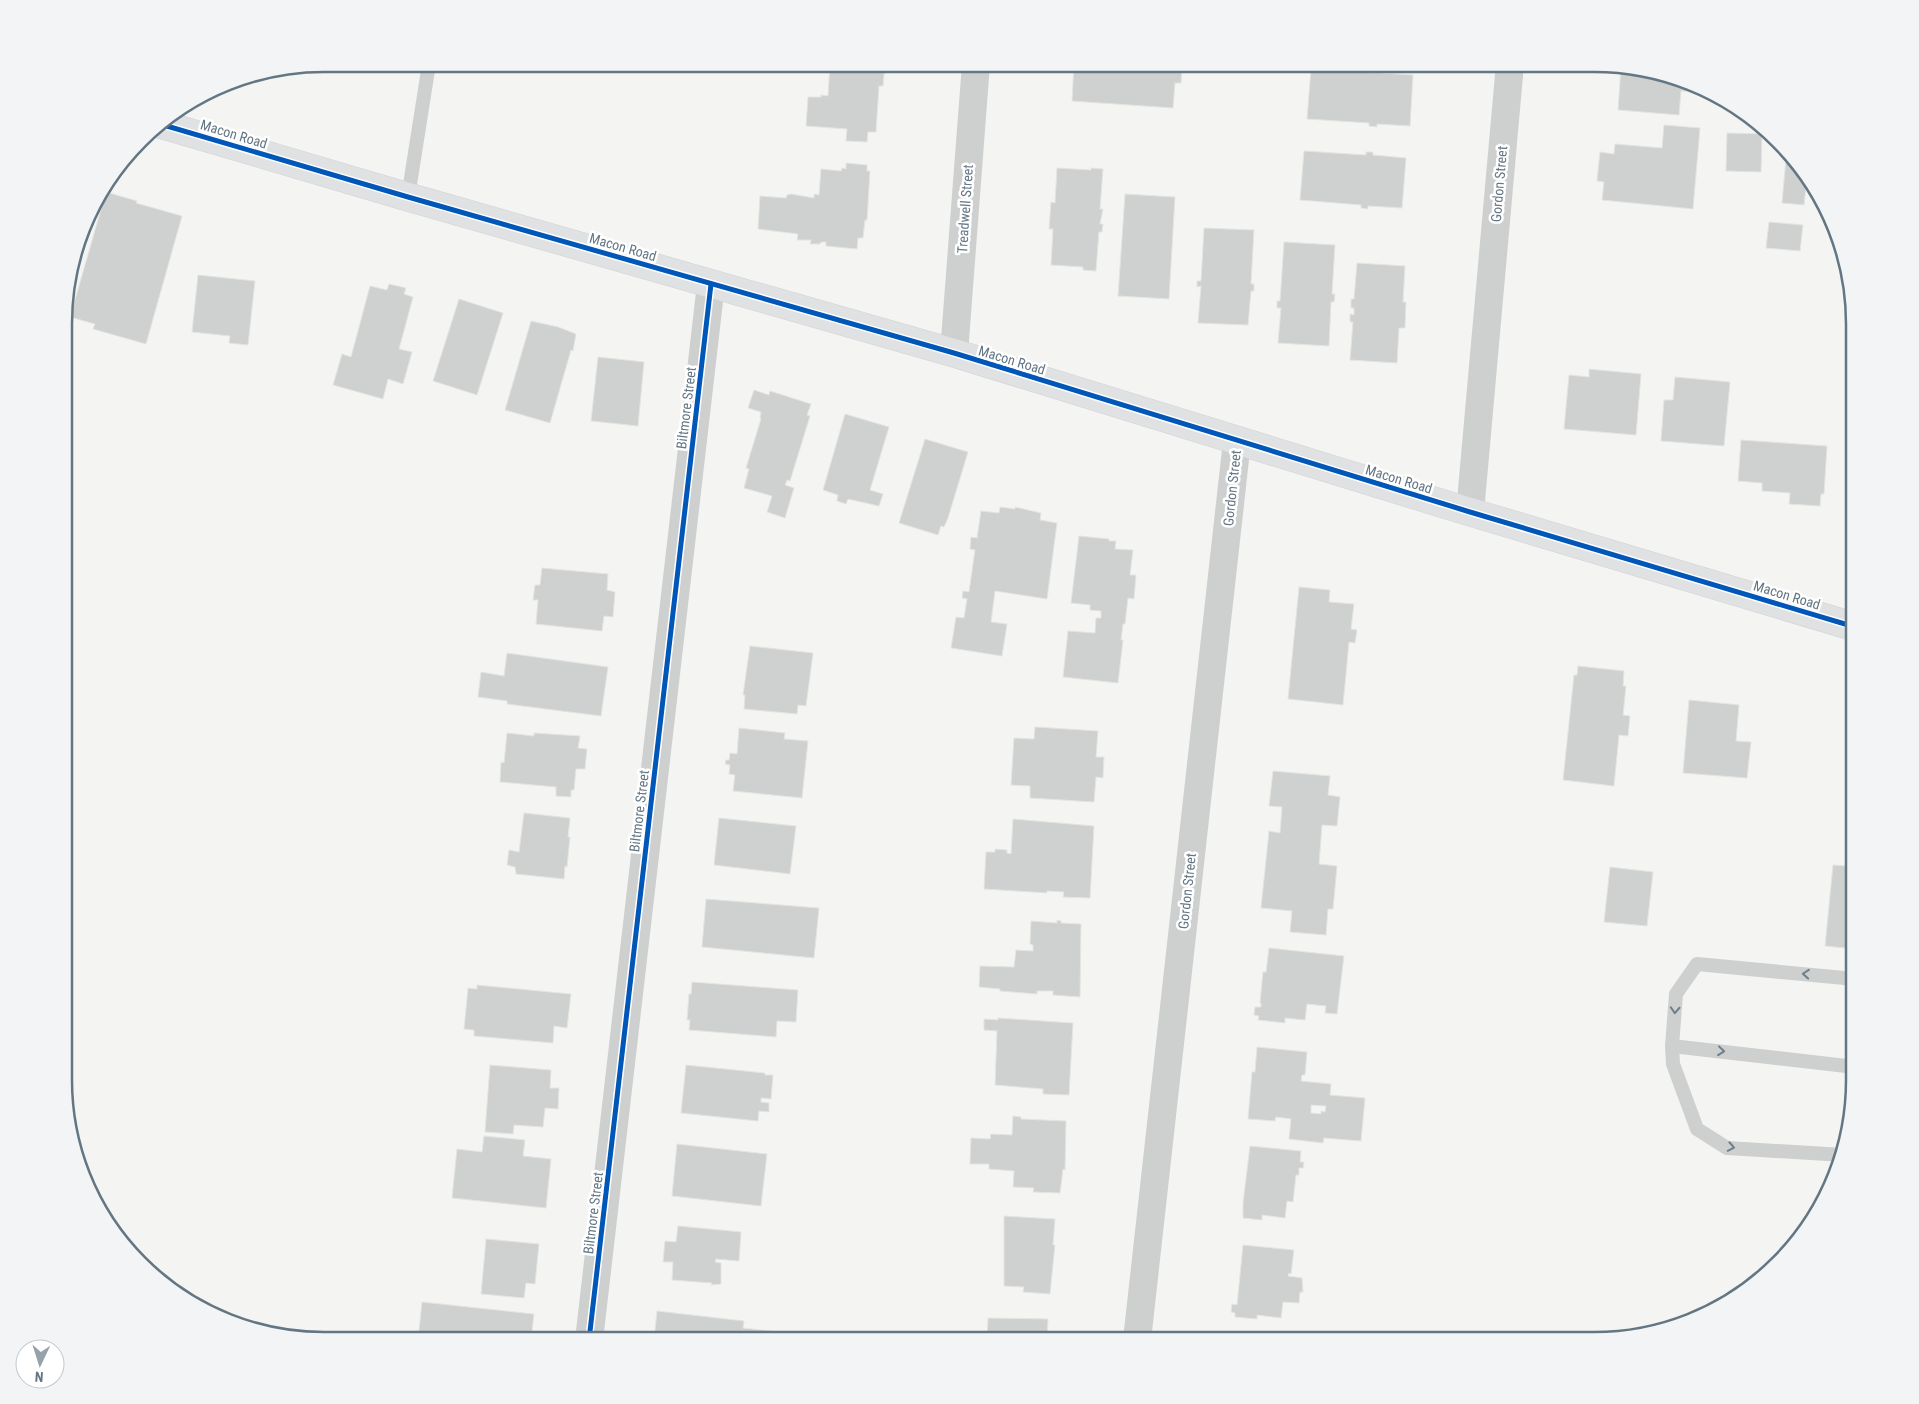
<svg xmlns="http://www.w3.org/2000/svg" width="1919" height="1404" viewBox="0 0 1919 1404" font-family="'Roboto Condensed',sans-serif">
  <rect width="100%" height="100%" fill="#f4f4f2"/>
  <g fill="#cfd0d0" stroke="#e4e4e2" fill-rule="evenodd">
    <polygon points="324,64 353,64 351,72 314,66"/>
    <polygon points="830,64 885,64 883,86 879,86 876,132 868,132 867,142 846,141 847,129 806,126 808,97 821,97 821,95 828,96"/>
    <polygon points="1074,64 1182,64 1181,83 1175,83 1173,108 1072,101"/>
    <polygon points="1621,67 1694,83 1699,86 1698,92 1681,91 1679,115 1618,110"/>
    <polygon points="1311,69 1373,73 1374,69 1382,70 1381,73 1413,75 1410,126 1377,124 1377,127 1369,126 1369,123 1307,119"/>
    <polygon points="1664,125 1700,128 1693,209 1602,200 1604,182 1597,181 1600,152 1614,154 1615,144 1662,148"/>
    <polygon points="1727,133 1762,134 1761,172 1726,171"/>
    <polygon points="1304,151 1366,155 1366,152 1373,152 1373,155 1406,158 1402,208 1368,206 1368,209 1361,208 1361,205 1300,200"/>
    <polygon points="1786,158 1795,159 1807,177 1804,205 1782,203"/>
    <polygon points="846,163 867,165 867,171 870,171 867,220 865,220 863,238 858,238 857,249 826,246 826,242 821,242 820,244 810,244 811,240 797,240 798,234 758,229 760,196 786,198 787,195 791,194 814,198 814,194 819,195 821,169 841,171 842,168 846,169"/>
    <polygon points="1057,168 1091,170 1091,168 1103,169 1100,209 1103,209 1100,224 1103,224 1102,232 1099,232 1096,271 1083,270 1083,267 1051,265 1053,229 1049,229 1051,202 1055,203"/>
    <polygon points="106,192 137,201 136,203 182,216 146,344 93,329 95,324 70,317"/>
    <polygon points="1125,194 1175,197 1169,299 1118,296"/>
    <polygon points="1769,222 1803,225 1800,251 1766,248"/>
    <polygon points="1204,228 1254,230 1251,284 1254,284 1254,291 1251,291 1248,325 1198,323 1201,286 1197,287 1197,281 1201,281"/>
    <polygon points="1284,242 1335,245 1332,294 1335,294 1334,302 1331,302 1329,346 1278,343 1281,308 1277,308 1277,301 1280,301"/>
    <polygon points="1357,263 1405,266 1403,302 1406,302 1405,328 1399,328 1397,363 1350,360 1353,322 1350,322 1350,314 1354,315 1354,308 1351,308 1351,299 1354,299"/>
    <polygon points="198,275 255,281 248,345 229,343 230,336 192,332"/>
    <polygon points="389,284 406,288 404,294 413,297 399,349 412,352 403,384 388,379 383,399 333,385 342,354 351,357 370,286 387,290"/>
    <polygon points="459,299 503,313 477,395 433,381"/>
    <polygon points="531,321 558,327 576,334 573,351 571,350 550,423 505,410"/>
    <polygon points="598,357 644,362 638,426 591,421"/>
    <polygon points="1589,369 1641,374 1636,435 1564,429 1569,375 1589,377"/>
    <polygon points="1675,377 1730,382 1724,446 1661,441 1664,400 1673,400"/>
    <polygon points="754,390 769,395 770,391 811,404 807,415 810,416 790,481 787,480 785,485 794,488 785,518 767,512 772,496 744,488 749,469 746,468 761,419 760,418 761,412 748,408"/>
    <polygon points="845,414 889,427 870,490 883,494 879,506 848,499 846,504 837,501 838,495 823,490"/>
    <polygon points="925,439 968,452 948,518 944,527 941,526 938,535 899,523"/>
    <polygon points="1741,440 1827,446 1824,494 1821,494 1820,506 1789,504 1790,493 1762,491 1762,483 1738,481"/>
    <polygon points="1000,507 1015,509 1015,507 1041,513 1040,520 1057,523 1047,599 995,591 991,622 1007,624 1002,656 951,648 956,617 964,618 967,599 962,598 963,591 969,592 975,550 970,549 971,537 977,538 981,511 999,513"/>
    <polygon points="1079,536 1109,539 1109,541 1116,541 1115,549 1133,550 1130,575 1136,575 1134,599 1128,598 1125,624 1123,624 1121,640 1123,640 1118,683 1063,677 1068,631 1095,633 1096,618 1101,618 1101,611 1090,610 1090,605 1071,603"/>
    <polygon points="542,568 608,574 607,590 615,592 613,617 604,616 602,631 536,624 538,600 533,600 535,585 540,585"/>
    <polygon points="1299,587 1330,590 1329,602 1354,604 1351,629 1357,630 1355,643 1349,642 1343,705 1288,699"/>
    <polygon points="750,646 813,653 806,706 798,705 797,714 744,709 745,695 743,695"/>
    <polygon points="507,653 608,667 601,716 507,704 507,701 478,697 481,672 504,676"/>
    <polygon points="1578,666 1624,671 1623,686 1626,686 1623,715 1630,716 1628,736 1619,735 1614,786 1563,780 1574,675 1577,675"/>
    <polygon points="1689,700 1739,705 1736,741 1751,742 1747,778 1683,773"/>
    <polygon points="1035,727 1098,731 1096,757 1104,757 1103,778 1096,777 1094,802 1030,798 1030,786 1011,785 1014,738 1034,739"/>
    <polygon points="739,728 785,733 784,739 808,741 802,798 733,791 735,775 729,774 730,765 725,764 726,760 729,760 730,753 737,754"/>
    <polygon points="507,733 534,736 534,733 580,736 578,748 587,749 585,769 576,769 574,790 571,790 571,797 556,796 556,787 500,782 501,762 504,763"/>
    <polygon points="1273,771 1330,776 1328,795 1340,797 1337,826 1322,825 1319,864 1337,866 1333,909 1328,909 1326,935 1290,932 1292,911 1261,908 1269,831 1280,833 1282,807 1269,806"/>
    <polygon points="524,813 570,818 568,837 570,837 567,867 565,866 564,879 516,874 515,867 507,865 509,850 519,852"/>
    <polygon points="719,818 796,826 790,874 714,865"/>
    <polygon points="1013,819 1094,826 1090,898 1063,897 1064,892 1047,891 1047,893 984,889 986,852 995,852 995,849 1007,850 1007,853 1011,854"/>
    <polygon points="1855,822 1855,949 1825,946 1833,865 1850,866"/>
    <polygon points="1610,867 1653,872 1647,926 1604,922"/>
    <polygon points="706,899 819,908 814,958 702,947"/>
    <polygon points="1057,920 1061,921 1061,923 1081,924 1080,997 1053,995 1053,991 1037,991 1037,994 1000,991 1000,989 979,987 980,966 1014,967 1016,950 1033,951 1033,945 1030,944 1031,921 1057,923"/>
    <polygon points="1269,948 1344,956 1337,1014 1325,1013 1326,1006 1307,1004 1305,1020 1285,1018 1285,1023 1258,1020 1259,1016 1254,1015 1255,1007 1261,1007 1261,1003 1260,1003 1263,972 1266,972"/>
    <polygon points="692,982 798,990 796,1022 777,1021 776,1037 689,1030 690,1020 687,1020 689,994 691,994"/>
    <polygon points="477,985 571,994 567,1028 554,1026 553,1043 474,1036 474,1030 464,1029 468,988 477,989"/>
    <polygon points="998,1018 1073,1023 1069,1095 1043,1094 1043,1089 995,1085 997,1031 984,1030 984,1019 998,1020"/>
    <path d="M1257,1047L1307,1052L1305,1075H1302L1301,1081L1331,1084L1330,1095L1365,1098L1361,1141L1324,1138L1323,1143L1289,1139L1291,1119L1276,1117L1275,1121L1248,1119L1252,1072H1255ZM1311,1105L1326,1106L1325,1112L1321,1111V1114L1311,1113Z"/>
    <polygon points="490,1065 551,1070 550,1088 559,1088 558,1109 545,1108 543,1127 514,1125 513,1134 485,1132"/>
    <polygon points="686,1065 765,1073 765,1075 773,1075 771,1099 761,1098 761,1102 769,1103 769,1112 759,1111 758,1121 681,1113"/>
    <polygon points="1013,1116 1021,1117 1021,1119 1066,1121 1065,1170 1063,1169 1060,1193 1033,1192 1034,1188 1013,1187 1014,1171 989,1169 989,1164 970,1164 971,1138 990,1139 991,1134 1012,1135"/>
    <polygon points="484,1136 525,1140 523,1156 551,1159 546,1208 452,1198 457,1149 482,1152"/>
    <polygon points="677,1144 767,1154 761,1206 672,1196"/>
    <polygon points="1250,1146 1301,1151 1300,1162 1304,1162 1303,1168 1299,1168 1299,1175 1296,1175 1293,1202 1287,1201 1285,1218 1262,1215 1262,1220 1243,1218 1243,1203"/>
    <polygon points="1004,1216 1055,1219 1053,1245 1055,1245 1050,1294 1023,1292 1024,1287 1004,1286"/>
    <polygon points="678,1226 741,1232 739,1261 716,1259 715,1262 721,1263 721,1284 711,1285 712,1283 672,1280 673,1262 663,1262 665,1241 676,1242"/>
    <polygon points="486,1239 539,1244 535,1284 526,1283 524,1298 481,1294"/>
    <polygon points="1243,1245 1294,1250 1291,1274 1289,1273 1288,1276 1302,1278 1303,1292 1300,1292 1299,1303 1283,1302 1281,1318 1257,1315 1257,1319 1235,1317 1235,1313 1231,1312 1232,1304 1237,1305"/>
    <polygon points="422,1302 534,1314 531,1340 418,1340"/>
    <polygon points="657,1311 744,1321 743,1328 780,1332 779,1340 654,1340"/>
    <polygon points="988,1318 1048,1319 1047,1340 987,1340"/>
  </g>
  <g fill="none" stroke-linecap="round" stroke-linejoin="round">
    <g stroke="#d0d2d2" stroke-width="29">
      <polyline id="secondary" points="160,124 408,197 954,353 1470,512 1855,627"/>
    </g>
    <g stroke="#cecfcf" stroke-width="14">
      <polyline points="408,197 429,64"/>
      <polyline points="1672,1046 1855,1067"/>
      <polyline points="1843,1155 1727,1148 1697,1129 1673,1064 1672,1046 1676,994 1697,964 1855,979"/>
    </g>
    <g stroke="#cecfcf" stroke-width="28">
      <polyline points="954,353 976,64"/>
      <polyline points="1470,512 1510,64"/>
      <polyline points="589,1340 711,284"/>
      <polyline points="1137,1340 1237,441"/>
    </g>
    <use href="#secondary" stroke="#e0e1e2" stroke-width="28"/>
    <g stroke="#fff" stroke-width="8">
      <g id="cycleway">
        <polyline points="160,124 408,197 954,353 1470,512 1855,627"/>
        <polyline points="589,1340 711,284"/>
      </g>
    </g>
    <use href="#cycleway" stroke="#0057b8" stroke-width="5"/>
  </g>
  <defs><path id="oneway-chevron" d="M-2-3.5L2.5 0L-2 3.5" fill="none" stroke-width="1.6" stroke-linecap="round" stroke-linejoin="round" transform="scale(1.25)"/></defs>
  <g stroke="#6e7f8c">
    <use href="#oneway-chevron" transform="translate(1806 974) rotate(-175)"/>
    <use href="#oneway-chevron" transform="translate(1675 1010) rotate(93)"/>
    <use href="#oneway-chevron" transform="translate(1721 1051) rotate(6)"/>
    <use href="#oneway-chevron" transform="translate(1731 1147) rotate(11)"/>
  </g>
  <g text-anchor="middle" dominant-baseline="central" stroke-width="5" stroke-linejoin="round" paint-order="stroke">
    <g font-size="14" fill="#637684" stroke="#fff">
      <text transform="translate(234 134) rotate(17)">Macon Road</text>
      <text transform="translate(1499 184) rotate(-85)">Gordon Street</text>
      <text transform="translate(965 209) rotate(-86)">Treadwell Street</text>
      <text transform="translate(623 247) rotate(16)">Macon Road</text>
      <text transform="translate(1012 360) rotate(17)">Macon Road</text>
      <text transform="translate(686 408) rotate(-83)">Biltmore Street</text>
      <text transform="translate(1399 479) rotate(17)">Macon Road</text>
      <text transform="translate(1232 488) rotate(-84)">Gordon Street</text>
      <text transform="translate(1787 595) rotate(17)">Macon Road</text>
      <text transform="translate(639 811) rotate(-83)">Biltmore Street</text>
      <text transform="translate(1187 891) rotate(-84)">Gordon Street</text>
      <text transform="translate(593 1213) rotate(-83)">Biltmore Street</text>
    </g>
  </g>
  <path d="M0 0H1919V1404H0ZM324 72H1594A252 252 0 0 1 1846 324V1080A252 252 0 0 1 1594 1332H324A252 252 0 0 1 72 1080V324A252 252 0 0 1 324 72Z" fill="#f3f4f5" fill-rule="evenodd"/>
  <path fill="none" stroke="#637684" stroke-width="2.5" d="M324 72H1594A252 252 0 0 1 1846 324V1080A252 252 0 0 1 1594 1332H324A252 252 0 0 1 72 1080V324A252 252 0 0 1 324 72Z"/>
  <g transform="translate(40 1364) rotate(184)"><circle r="24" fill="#ffffff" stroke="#c1c8ce"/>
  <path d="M0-4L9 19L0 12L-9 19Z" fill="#96a2aa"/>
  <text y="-8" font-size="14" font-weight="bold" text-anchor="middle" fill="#637684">N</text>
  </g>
</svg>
